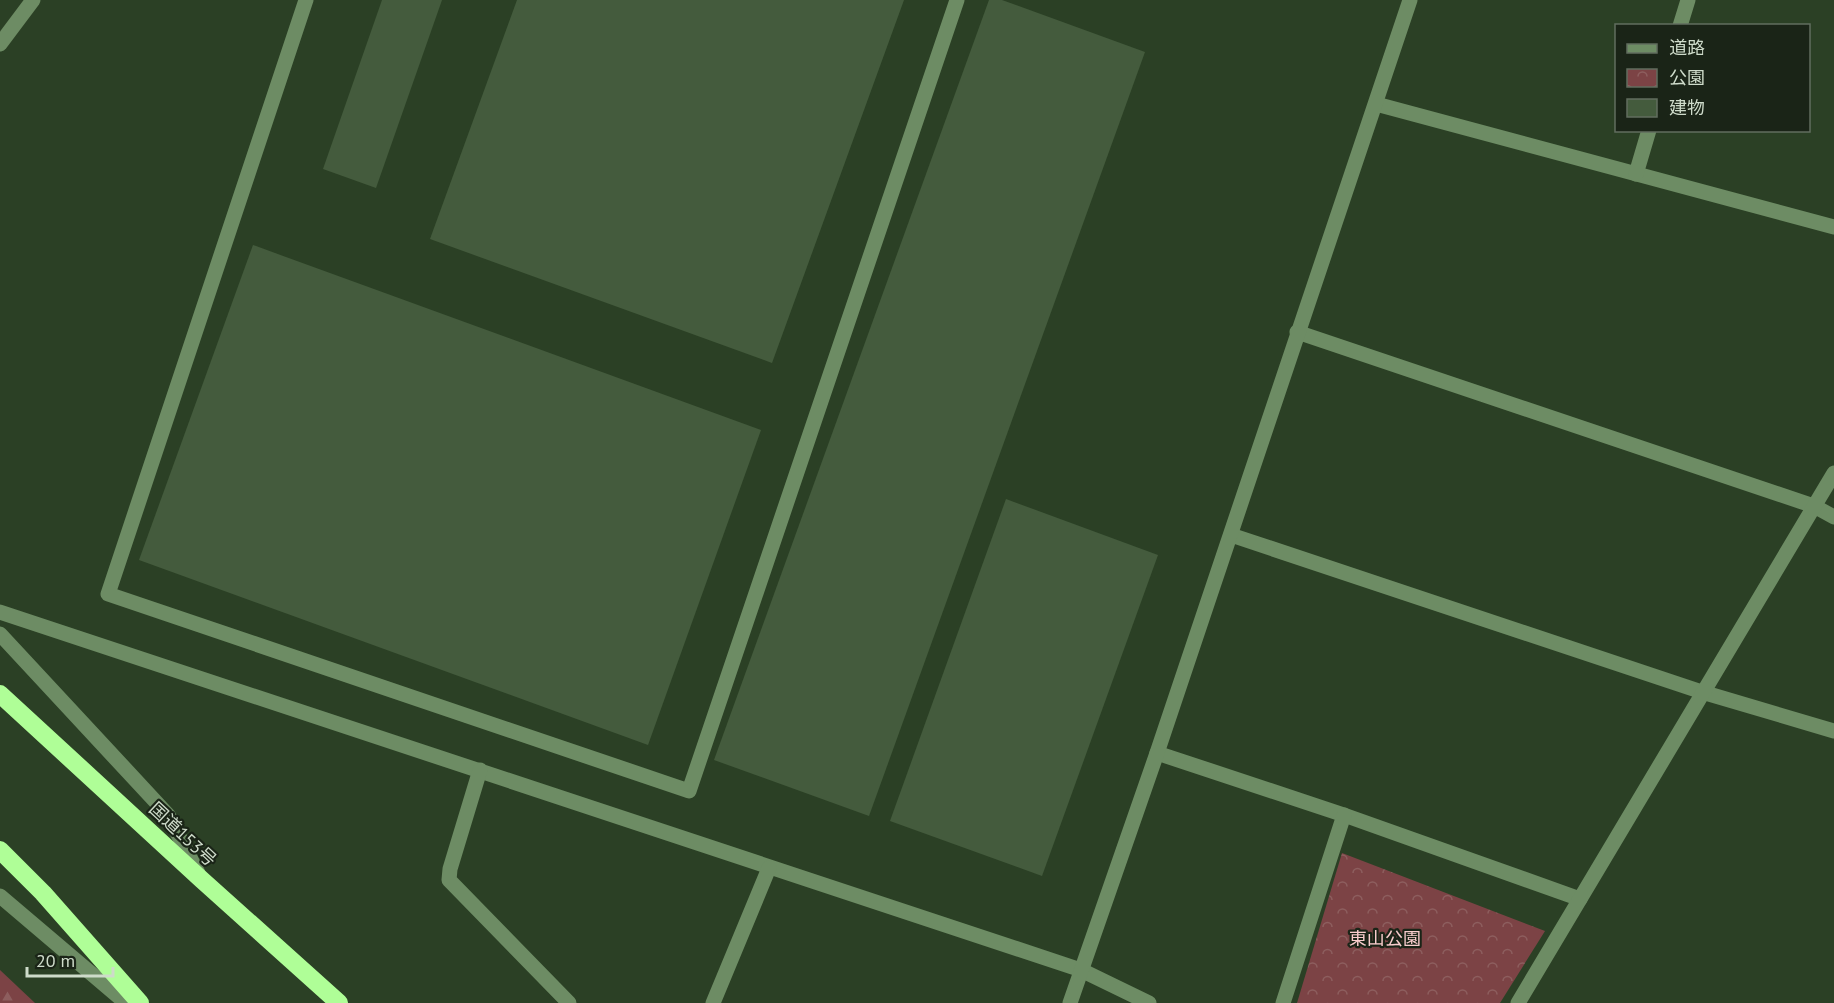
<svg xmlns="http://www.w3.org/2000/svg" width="1834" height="1003" viewBox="0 0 1834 1003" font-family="'PT Sans','Noto Sans JP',sans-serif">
  <defs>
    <pattern id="forest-firs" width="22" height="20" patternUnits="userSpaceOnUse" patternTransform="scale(1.5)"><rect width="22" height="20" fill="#7c4345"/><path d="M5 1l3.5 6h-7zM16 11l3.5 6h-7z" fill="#8d5e5e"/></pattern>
    <pattern id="park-crowns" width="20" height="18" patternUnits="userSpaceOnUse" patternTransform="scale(1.5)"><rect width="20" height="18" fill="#7c4345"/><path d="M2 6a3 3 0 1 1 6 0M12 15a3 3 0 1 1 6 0" fill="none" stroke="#8d5e5e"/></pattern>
  </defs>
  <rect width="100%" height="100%" fill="#2b4025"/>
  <polygon fill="url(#forest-firs)" points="0,970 35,1003 0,1003"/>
  <polygon fill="url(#park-crowns)" points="1342,853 1545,931 1500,1003 1297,1003"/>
  <g fill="#445b3d">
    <polygon points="382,0 442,0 376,188 323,169"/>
    <polygon points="517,0 904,0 772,363 430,239"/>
    <polygon points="989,0 1002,0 1145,52 869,816 714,760"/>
    <polygon points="253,245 761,430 648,745 139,560"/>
    <polygon points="1006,499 1158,555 1042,876 890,821"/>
  </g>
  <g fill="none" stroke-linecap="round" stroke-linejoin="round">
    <g stroke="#6d8c64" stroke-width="15">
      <polyline points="306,0 108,594 689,791 957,0"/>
      <polyline points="1680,26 1688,0"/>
      <polyline points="0,44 33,0"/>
      <polyline points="1376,104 1834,227"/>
      <polyline points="1636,174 1649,130"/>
      <polyline points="1297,332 1814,506 1834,517"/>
      <polyline points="1231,535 1702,692 1834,731"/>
      <polyline points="0,612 1081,970 1149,1003"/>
      <polyline points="0,634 168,815 198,873"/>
      <polyline points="1157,753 1344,815 1580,899"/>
      <polyline points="480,770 450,869 449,880 569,1003"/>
      <polyline points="0,896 126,1003"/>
      <polyline points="713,1003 769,868"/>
      <polyline points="1070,1003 1157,753 1410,0"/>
      <polyline points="1283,1003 1344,815"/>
      <polyline points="1518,1003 1834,473"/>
    </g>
    <g stroke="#affe97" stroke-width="18">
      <polyline points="0,694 202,880 339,1003"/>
      <polyline points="0,850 43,893 140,1003"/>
    </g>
  </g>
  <g text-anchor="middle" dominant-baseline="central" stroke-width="4.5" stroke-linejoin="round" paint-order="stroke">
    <g font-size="18" fill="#cedbca" stroke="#1a2417">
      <text transform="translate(183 834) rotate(43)">国道153号</text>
    </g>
    <g font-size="18" fill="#f9cdcd" stroke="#1a2417">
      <text x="1385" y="938">東山公園</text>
    </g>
  </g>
  <rect x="1615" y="24" width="195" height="108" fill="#1a2417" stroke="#626d5f" stroke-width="1.5"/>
  <rect x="1627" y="44" width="30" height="9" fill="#6d8c64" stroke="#626d5f" stroke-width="1.5"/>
  <text x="1669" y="54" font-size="18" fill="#cedbca">道路</text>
  <rect x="1627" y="69" width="30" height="18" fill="url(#park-crowns)" stroke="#626d5f" stroke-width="1.5"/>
  <text x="1669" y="84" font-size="18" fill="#cedbca">公園</text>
  <rect x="1627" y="99" width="30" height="18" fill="#445b3d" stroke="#626d5f" stroke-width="1.5"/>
  <text x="1669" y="114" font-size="18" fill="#cedbca">建物</text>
  <path d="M27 967v9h86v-9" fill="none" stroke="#cedbca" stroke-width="3"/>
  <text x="36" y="967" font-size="18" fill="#cedbca" stroke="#1a2417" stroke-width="4.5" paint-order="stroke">20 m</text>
</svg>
